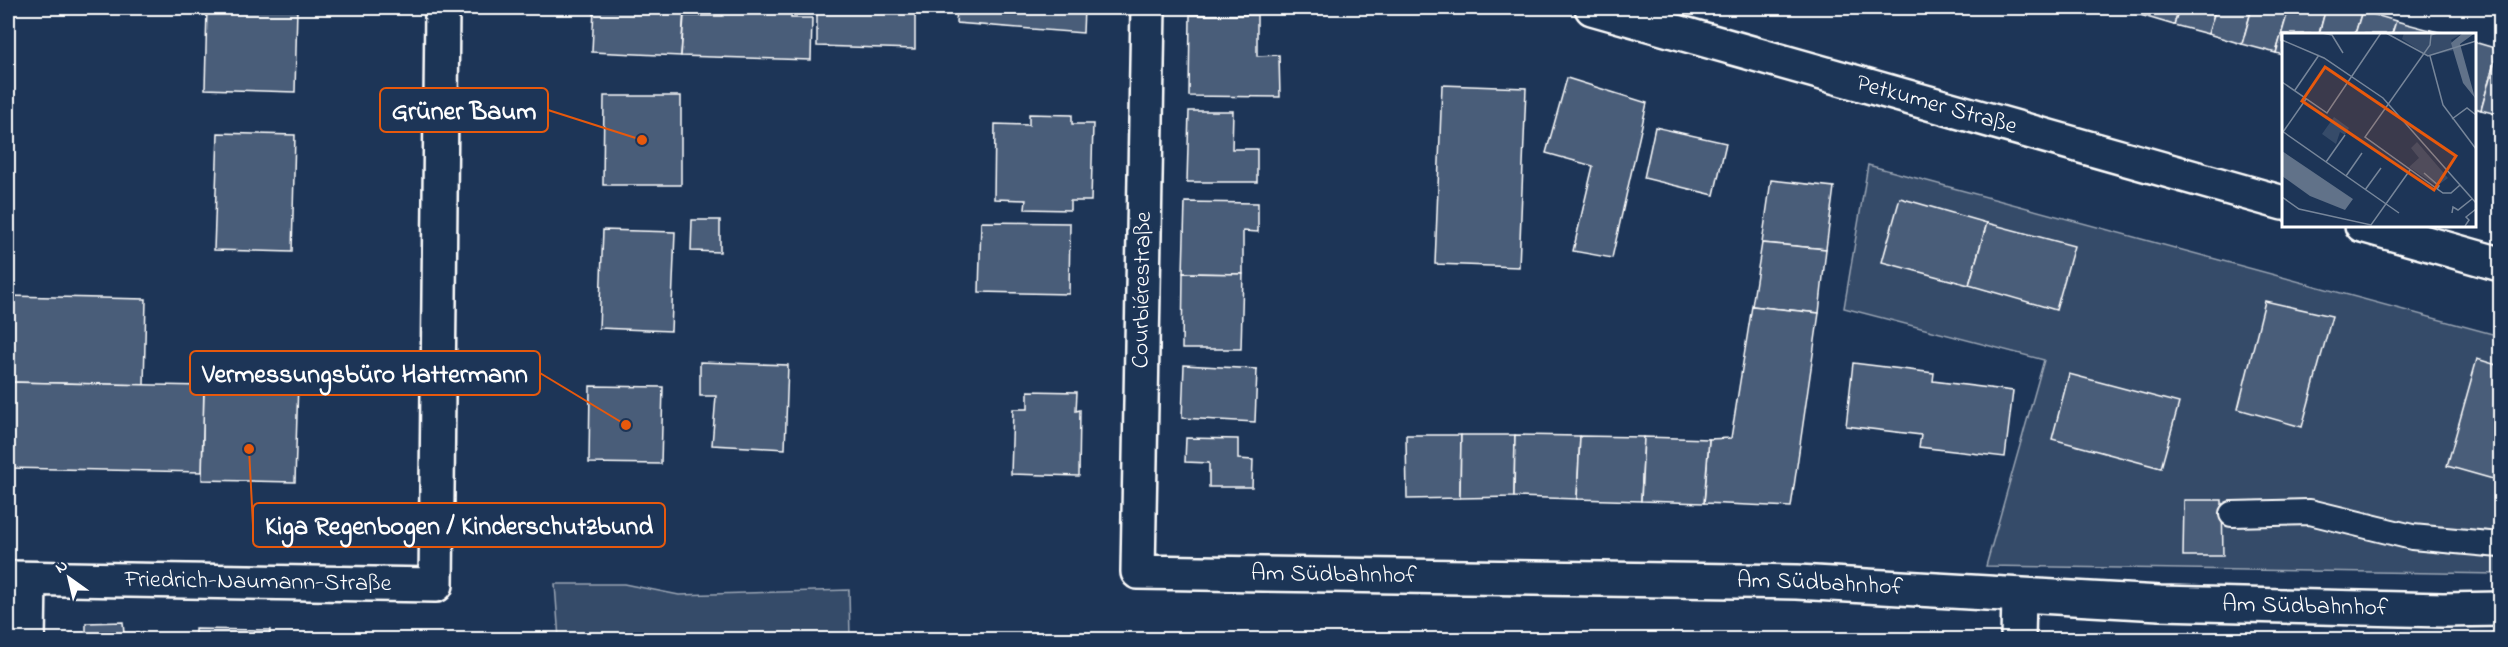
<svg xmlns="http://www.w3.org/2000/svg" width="2508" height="647" viewBox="0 0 2508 647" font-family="'Indie Flower',sans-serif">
  <rect width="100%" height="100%" fill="#1d3557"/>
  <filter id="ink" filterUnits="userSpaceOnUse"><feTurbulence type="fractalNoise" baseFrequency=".0167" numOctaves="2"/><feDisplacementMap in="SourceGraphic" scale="12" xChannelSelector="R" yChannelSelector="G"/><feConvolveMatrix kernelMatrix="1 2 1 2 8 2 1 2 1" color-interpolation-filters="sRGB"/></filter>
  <g filter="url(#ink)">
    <g fill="#364b69" stroke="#9aa5b4" stroke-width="1.5">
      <polygon points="1868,165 2500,336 2500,574 1986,566 2044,360 1844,308"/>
      <polygon points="555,584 624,584 679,595 849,590 850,639 559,639"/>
    </g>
    <g fill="#4a5d79" stroke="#fff" stroke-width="1.5">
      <polygon points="207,8 297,8 295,92 205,89"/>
      <polygon points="594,8 684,8 681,56 592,52"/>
      <polygon points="723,8 791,8 791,18 812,18 811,60 681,56 684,16 723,16"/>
      <polygon points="817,8 888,8 887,11 915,11 915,49 817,46"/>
      <polygon points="957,8 1084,8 1083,33 956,23"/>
      <polygon points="2112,8 2142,8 2140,15"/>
      <polygon points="2142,8 2179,8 2174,25 2140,15"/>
      <polygon points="2179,8 2216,8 2208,34 2174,25"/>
      <polygon points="2216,8 2252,8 2242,44 2208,34"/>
      <polygon points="2252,8 2289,8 2276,53 2242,44"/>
      <polygon points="2289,8 2326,8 2319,34 2283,34 2283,55 2276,53"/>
      <polygon points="2326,8 2350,8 2362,11 2355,34 2319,34"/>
      <polygon points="2362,11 2396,21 2392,34 2355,34"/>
      <polygon points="1190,15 1257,15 1257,56 1279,55 1280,97 1189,96"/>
      <polygon points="2396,21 2430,30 2429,34 2392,34"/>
      <polygon points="2430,30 2448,34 2429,34"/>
      <polygon points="2474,42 2498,49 2481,110 2474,108"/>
      <polygon points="2498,49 2500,49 2500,115 2481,110"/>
      <polygon points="1567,78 1647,103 1612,258 1573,251 1593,166 1546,153"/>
      <polygon points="1442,85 1526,88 1519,267 1435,264"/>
      <polygon points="604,96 681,96 681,185 603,185"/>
      <polygon points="1189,111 1233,111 1232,149 1257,149 1257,182 1187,182"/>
      <polygon points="1029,114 1072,115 1072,124 1093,124 1091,201 1070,201 1070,210 1025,209 1026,200 994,199 995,124 1029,125"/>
      <polygon points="1655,127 1726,143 1714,195 1644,178"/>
      <polygon points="218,133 295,135 292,252 214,250"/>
      <polygon points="1771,180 1834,187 1826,249 1762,243"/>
      <polygon points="1900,198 1987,223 1969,285 1882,262"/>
      <polygon points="1185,202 1258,203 1258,232 1243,231 1243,274 1183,273"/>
      <polygon points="692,220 720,220 720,252 691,251"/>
      <polygon points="981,222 1070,223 1069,294 979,292"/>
      <polygon points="1987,223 2074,246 2056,310 1969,285"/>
      <polygon points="603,230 675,232 671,331 599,328"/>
      <polygon points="1762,243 1826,249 1819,313 1752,306"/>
      <polygon points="1183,273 1243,274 1241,349 1182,349"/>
      <polygon points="8,296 146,299 144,385 8,382"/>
      <polygon points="2265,301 2332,316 2302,427 2238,409"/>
      <polygon points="1752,306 1819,313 1791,507 1704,503 1709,439 1731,438"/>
      <polygon points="2477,359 2500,366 2500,481 2447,466"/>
      <polygon points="700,362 788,365 785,449 712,445 716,396 700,396"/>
      <polygon points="1853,363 1934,373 1933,381 2013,391 2005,457 1919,447 1921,435 1846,426"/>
      <polygon points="1184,365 1257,369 1255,422 1182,418"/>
      <polygon points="2069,374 2179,403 2161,468 2052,439"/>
      <polygon points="204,379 298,381 295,482 202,480"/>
      <polygon points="8,382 204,386 202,472 8,468"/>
      <polygon points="590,386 663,387 661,464 589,463"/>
      <polygon points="1028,391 1077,392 1076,411 1080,410 1079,476 1011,474 1013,409 1028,409"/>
      <polygon points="1406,435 1461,435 1460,498 1407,499"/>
      <polygon points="1461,435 1515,435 1514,497 1460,498"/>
      <polygon points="1515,435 1580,436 1577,499 1514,497"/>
      <polygon points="1580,436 1644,437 1641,501 1577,499"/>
      <polygon points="1644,437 1709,439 1704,503 1641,501"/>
      <polygon points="1186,438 1238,439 1238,459 1253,460 1252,487 1209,487 1209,463 1185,462"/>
      <polygon points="2184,500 2222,500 2223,556 2183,556"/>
      <polygon points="2500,500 2500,530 2498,530"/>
      <polygon points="123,622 124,633 143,633 143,640 69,640 69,634 86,633 86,623"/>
      <polygon points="195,629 270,630 270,640 195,640"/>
    </g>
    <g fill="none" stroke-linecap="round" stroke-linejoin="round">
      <g stroke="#fff" stroke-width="28">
        <polyline id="lane" points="2232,514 2310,512 2412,537 2500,545"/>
      </g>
      <g stroke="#fff" stroke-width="38">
        <g id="street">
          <path id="s1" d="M1148,8L1138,572L1797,582L2160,603L2443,610L2500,609"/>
          <path id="s2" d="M8,578L436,585L442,8"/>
          <polyline points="28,640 29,579"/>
          <polyline points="2018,640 2019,595"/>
        </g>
      </g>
      <g stroke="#fff" stroke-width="38">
        <g id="secondary">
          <path id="s3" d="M1592,8L2283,203"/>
          <polyline points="2362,225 2500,264"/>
        </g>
      </g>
      <use href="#lane" stroke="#1d3557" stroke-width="24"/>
      <use href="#street" stroke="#1d3557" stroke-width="33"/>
      <use href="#secondary" stroke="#1d3557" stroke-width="33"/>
    </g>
  </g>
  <g text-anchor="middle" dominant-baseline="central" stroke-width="6" stroke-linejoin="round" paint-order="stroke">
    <g font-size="24" fill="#fff" stroke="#1d3557">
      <text stroke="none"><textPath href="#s3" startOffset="358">Petkumer Straße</textPath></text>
      <text transform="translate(1143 290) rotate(-89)">Courbiérestraße</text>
      <text stroke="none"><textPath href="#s1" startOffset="760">Am Südbahnhof</textPath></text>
      <text stroke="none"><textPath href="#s2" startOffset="250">Friedrich-Naumann-Straße</textPath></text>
      <text stroke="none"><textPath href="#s1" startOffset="1246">Am Südbahnhof</textPath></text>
      <text stroke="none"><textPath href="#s1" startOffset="1732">Am Südbahnhof</textPath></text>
    </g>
  </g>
  <g transform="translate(2282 33)">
    <rect width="194" height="194" fill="#1d3557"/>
    <path d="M122,0H181L169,7L173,17L146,23L120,6ZM52,84L67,95L63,102L58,99L54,111L40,101ZM135,109L166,145L155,153L127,134L137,125L129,115Z" fill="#364b69"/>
    <path d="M181,0H193L178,11L193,65L181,50L169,10ZM0,118L71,166L63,177L28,163L0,143Z" fill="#617289"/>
    <path fill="none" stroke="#77869a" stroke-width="1.5" d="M40,0L50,2L61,20M104,0L146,23L194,8M155,0L149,2L148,12L83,104L161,160H169L178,152M0,7L42,25L101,65L194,170M148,23L161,72L194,116M0,49L45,80L99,0M13,57L37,22M170,86L185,75L194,82M0,98L117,180M1,99L24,66M44,129L63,102M142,140L157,153L155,156M64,143L80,120M83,157L99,135M0,164L17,176L89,192L128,137M170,180L171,174L176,177L190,166M183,193L187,187L184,184L194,176"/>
    <path fill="#e8590c" fill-opacity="0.15" stroke="#e8590c" stroke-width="3" d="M43,34L174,123L152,157L20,68Z"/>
    <rect width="194" height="194" fill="none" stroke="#fff" stroke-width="3"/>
  </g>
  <path fill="none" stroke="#e8590c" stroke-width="2" d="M642 140L548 110M626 425L540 373M249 449L253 525"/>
  <g fill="#e8590c" stroke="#1d3557" stroke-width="2">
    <circle cx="642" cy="140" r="6"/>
    <circle cx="626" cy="425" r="6"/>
    <circle cx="249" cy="449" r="6"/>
  </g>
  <g fill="#1d3557" stroke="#e8590c" stroke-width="2">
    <rect x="380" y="88" width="168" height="44" rx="6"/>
    <rect x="190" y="351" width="350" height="44" rx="6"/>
    <rect x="253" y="503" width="412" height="44" rx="6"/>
  </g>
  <g font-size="26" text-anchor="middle" font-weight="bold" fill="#fff">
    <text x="464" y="119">Grüner Baum</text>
    <text x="365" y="382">Vermessungsbüro Hattermann</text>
    <text x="459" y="534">Kiga Regenbogen / Kinderschutzbund</text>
  </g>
  <rect width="2508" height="647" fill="none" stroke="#1d3557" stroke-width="30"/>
  <rect x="15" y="15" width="2478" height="617" fill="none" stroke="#fff" stroke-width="2" filter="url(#ink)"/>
  <g transform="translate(69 578) rotate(326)" stroke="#1d3557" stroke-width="4.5" paint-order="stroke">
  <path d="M0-4.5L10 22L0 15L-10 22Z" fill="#ffffff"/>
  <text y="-9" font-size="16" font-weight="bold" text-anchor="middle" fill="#ffffff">N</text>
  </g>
</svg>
